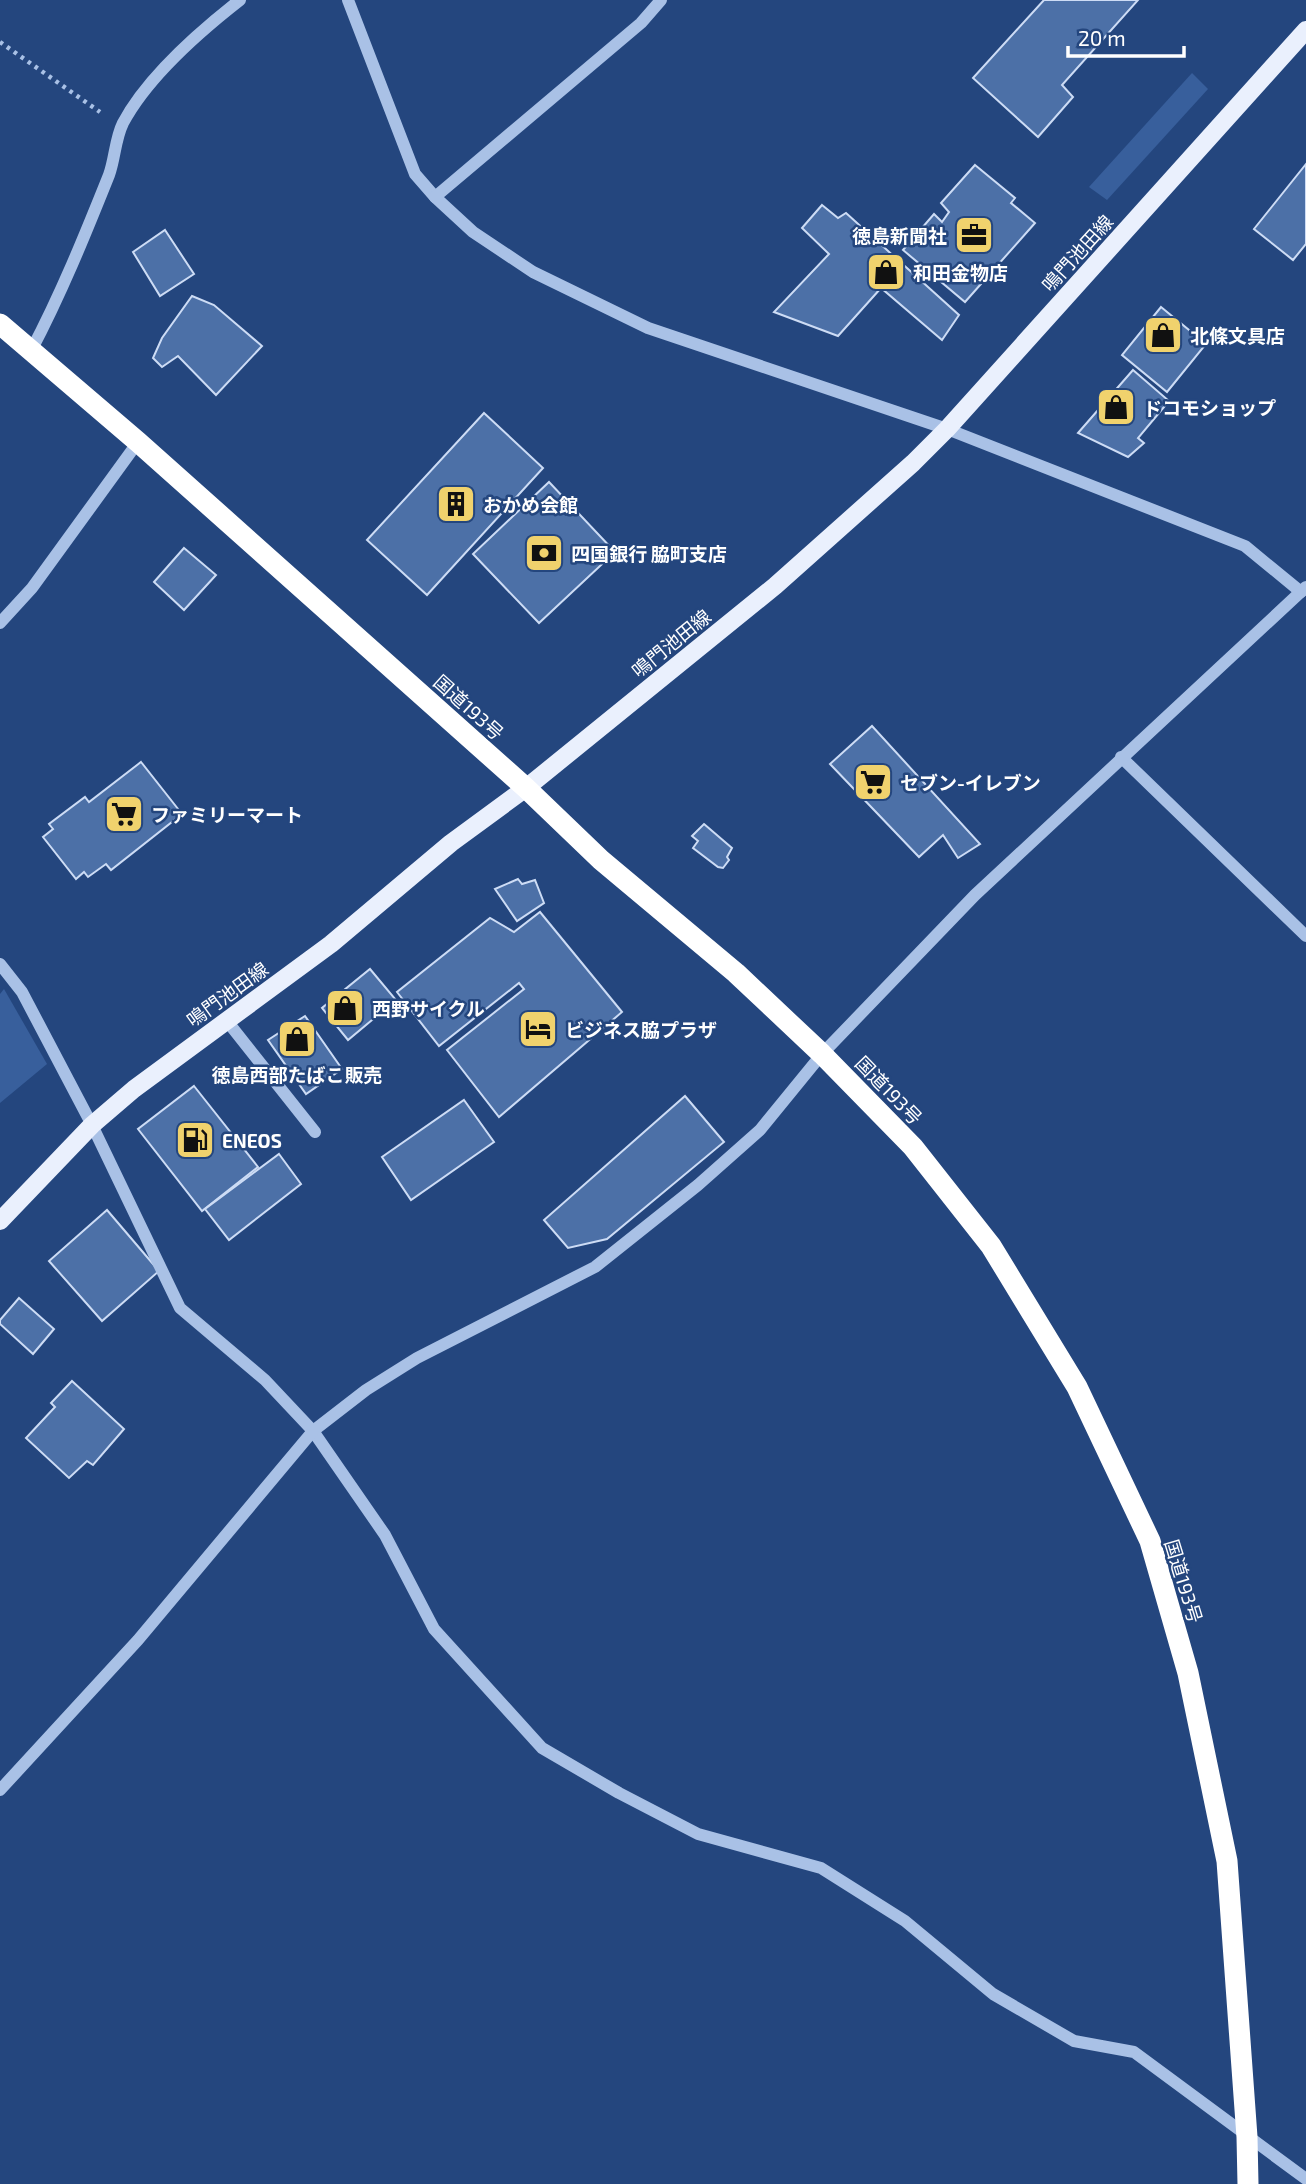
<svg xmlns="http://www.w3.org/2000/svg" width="1306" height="2184" viewBox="0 0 1306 2184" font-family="'Exo 2','Noto Sans JP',sans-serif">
  <rect width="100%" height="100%" fill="#24467e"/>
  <g fill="#385f9c">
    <polygon points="1192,73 1208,89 1107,200 1089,187"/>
    <polygon points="4,989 47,1064 0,1103 0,994"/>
  </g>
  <g fill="#4c70a7" stroke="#cddcf5" stroke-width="2">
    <polygon points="1044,0 1138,0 1062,85 1073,97 1038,137 973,78"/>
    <polygon points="1306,164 1306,244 1293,260 1254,229"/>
    <polygon points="975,165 1015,198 1011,203 1035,223 965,302 903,250 934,214 942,222 949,212 941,203"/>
    <polygon points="822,205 838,218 846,213 959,315 942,340 881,288 838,336 774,312 829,254 802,228"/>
    <polygon points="165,230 194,274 160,296 133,252"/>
    <polygon points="192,296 214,305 262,346 216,395 178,356 162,367 153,358 162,338"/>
    <polygon points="1161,307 1206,344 1167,392 1122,355"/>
    <polygon points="1133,370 1169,401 1138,438 1144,443 1128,457 1078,433"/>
    <polygon points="484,413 543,468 427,595 367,540"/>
    <polygon points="549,482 615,552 539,623 473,554"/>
    <polygon points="184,548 216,575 184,610 154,582"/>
    <polygon points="872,726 980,844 958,858 943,835 919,857 830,764"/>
    <polygon points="141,762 182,814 111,870 106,864 88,877 84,872 76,879 43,837 53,829 49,824 85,797 89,802"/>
    <polygon points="704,824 732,848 727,857 729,860 723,868 718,867 693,848 698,841 692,836"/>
    <polygon points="518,879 522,884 535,880 544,903 517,921 495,889"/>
    <polygon points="540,912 622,1012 499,1117 447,1050 524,989 519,983 439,1046 397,992 490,918 514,932"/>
    <polygon points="370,969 396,1000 348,1040 322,1008"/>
    <polygon points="305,1016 342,1069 306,1094 268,1040"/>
    <polygon points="194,1086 258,1167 202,1211 138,1129"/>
    <polygon points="685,1096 724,1142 607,1239 568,1248 544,1220"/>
    <polygon points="464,1100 494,1142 411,1200 382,1157"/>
    <polygon points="279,1154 301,1184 229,1240 205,1209"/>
    <polygon points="107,1210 159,1271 102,1321 49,1261"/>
    <polygon points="19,1298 54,1329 33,1354 0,1324 0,1320"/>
    <polygon points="72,1381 124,1429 93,1465 87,1461 69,1478 26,1438 55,1407 51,1403"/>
  </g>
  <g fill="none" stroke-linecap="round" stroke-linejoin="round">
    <polyline stroke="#a9c1e6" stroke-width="4.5" stroke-dasharray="3.5 5" stroke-linecap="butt" points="0,42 100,112"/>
    <g stroke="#a9c1e6" stroke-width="12">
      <polyline points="348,0 415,174 435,197"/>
      <polyline points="661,0 641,23 435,197 473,232 533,272 648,328 947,429 1245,546 1301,592"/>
      <path d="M31,351C61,294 85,235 109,175C115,159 115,139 123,123C148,76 199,32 240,0"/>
      <polyline points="0,623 32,588 138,442"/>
      <polyline points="1121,757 1306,936"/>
      <polyline points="0,964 22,992 92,1125 180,1308 265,1380 313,1431 385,1535 434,1629 542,1748 619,1793 698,1834 821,1868 905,1921 993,1994 1074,2041 1134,2052 1306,2179"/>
      <polyline points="227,1021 315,1132"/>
      <polyline points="0,1790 138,1640 313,1431 366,1390 417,1358 595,1267 698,1185 760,1130 822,1054 975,895 1306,587"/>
    </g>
    <polyline stroke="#eaf0fd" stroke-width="18" points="0,1221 92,1125 134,1089 331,944 451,843 526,788 775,586 913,463 947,429 1306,30"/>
    <polyline stroke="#fff" stroke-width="21" points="0,324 138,442 526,788 601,860 736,973 822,1054 913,1147 991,1246 1077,1387 1150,1541 1188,1673 1227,1861 1247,2137 1248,2184"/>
  </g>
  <defs>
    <g id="office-square" transform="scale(2.0125)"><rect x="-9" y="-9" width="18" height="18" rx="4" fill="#f0d26d" stroke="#24467e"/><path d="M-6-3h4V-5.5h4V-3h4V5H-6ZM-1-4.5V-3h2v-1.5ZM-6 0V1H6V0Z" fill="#111"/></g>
    <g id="shop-square" transform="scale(2.0125)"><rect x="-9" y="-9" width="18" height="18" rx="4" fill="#f0d26d" stroke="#24467e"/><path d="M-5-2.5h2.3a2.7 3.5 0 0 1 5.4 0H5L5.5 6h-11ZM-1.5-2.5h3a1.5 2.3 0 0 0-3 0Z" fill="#111"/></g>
    <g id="building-square" transform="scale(2.0125)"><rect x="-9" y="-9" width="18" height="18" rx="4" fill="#f0d26d" stroke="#24467e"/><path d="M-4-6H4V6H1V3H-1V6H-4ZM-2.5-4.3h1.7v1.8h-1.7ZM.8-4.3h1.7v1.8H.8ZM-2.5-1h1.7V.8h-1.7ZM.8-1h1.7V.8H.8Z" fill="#111"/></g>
    <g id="bank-square" transform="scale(2.0125)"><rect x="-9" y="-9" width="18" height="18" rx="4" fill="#f0d26d" stroke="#24467e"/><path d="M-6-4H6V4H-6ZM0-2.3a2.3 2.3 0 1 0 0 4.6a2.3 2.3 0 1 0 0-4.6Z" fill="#111"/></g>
    <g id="supermarket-square" transform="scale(2.0125)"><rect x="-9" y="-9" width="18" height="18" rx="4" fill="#f0d26d" stroke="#24467e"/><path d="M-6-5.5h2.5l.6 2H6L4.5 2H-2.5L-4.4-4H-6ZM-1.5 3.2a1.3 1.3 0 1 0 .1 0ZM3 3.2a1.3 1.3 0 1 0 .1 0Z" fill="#111"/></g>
    <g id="hotel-square" transform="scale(2.0125)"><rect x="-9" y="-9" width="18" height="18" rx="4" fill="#f0d26d" stroke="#24467e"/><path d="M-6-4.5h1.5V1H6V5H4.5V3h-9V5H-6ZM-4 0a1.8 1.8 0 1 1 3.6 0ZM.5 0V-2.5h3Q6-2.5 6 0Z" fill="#111"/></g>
    <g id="fuel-square" transform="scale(2.0125)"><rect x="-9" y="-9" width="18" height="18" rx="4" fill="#f0d26d" stroke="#24467e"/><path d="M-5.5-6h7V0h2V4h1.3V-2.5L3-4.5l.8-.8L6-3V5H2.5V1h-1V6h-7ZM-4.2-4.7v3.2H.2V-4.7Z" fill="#111"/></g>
  </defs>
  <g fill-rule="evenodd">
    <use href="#office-square" x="974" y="235"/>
    <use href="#shop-square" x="886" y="272"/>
    <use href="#shop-square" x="1163" y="335"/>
    <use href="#shop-square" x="1116" y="407"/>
    <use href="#building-square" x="456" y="504"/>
    <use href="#bank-square" x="544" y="553"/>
    <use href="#supermarket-square" x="873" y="782"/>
    <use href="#supermarket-square" x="124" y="814"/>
    <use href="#shop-square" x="345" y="1008"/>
    <use href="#hotel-square" x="538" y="1029"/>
    <use href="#shop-square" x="297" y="1039"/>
    <use href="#fuel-square" x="195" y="1140"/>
  </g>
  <g text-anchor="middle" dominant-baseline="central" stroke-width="5" stroke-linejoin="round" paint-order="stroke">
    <g font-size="19" font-weight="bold" fill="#fff" stroke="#24467e" text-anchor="start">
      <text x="947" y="235" text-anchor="end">徳島新聞社</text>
      <text x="913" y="272">和田金物店</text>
      <text x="1190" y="335">北條文具店</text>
      <text x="1143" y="407">ドコモショップ</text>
      <text x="483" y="504">おかめ会館</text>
      <text x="571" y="553">四国銀行 脇町支店</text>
      <text x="900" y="782">セブン-イレブン</text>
      <text x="151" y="814">ファミリーマート</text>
      <text x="372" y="1008">西野サイクル</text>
      <text x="565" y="1029">ビジネス脇プラザ</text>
      <text x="297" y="1074" text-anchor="middle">徳島西部たばこ販売</text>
      <text x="222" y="1140">ENEOS</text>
    </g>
    <g font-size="19" fill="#fff" stroke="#24467e">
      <text transform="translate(1077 253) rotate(-48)">鳴門池田線</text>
      <text transform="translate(671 643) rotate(-39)">鳴門池田線</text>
      <text transform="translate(469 707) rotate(42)">国道193号</text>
      <text transform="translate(227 994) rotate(-36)">鳴門池田線</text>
      <text transform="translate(889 1090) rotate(46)">国道193号</text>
      <text transform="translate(1184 1581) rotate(73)">国道193号</text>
    </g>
  </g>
  <path d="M1068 46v10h116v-10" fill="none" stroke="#ffffff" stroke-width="3.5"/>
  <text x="1078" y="46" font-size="21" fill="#ffffff" stroke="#24467e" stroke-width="5" paint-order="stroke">20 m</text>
</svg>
